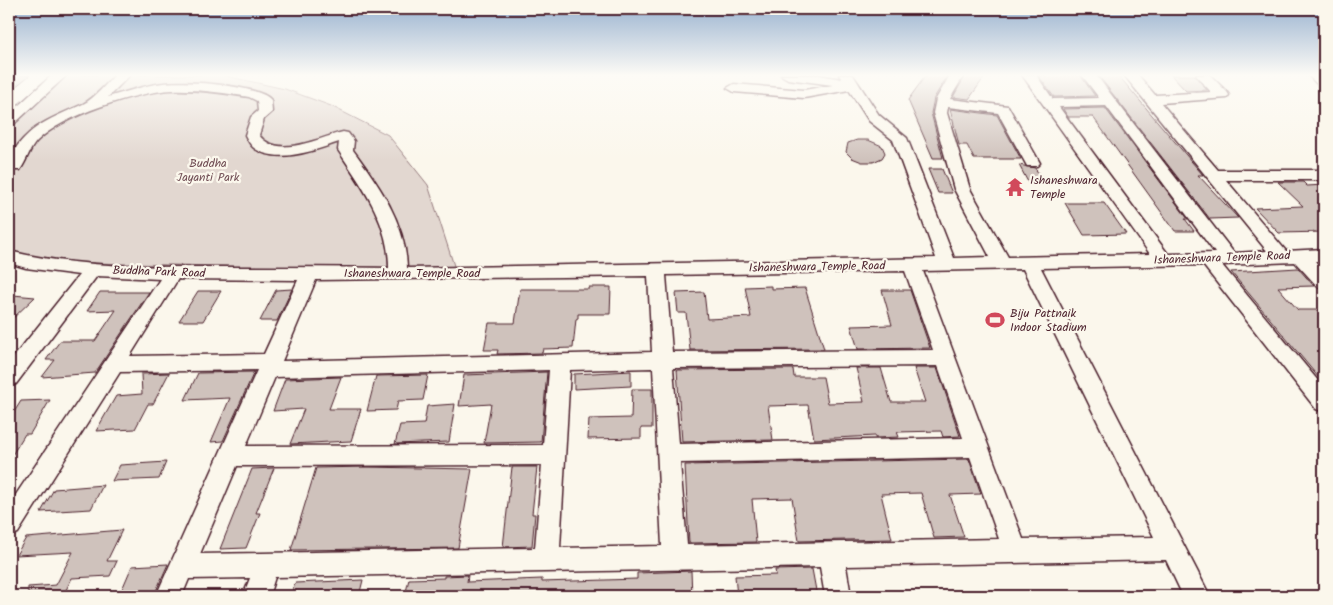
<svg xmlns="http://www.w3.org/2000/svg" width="1333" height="605" viewBox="0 0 1333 605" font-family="Kalam,sans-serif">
  <rect width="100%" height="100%" fill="#fbf7ec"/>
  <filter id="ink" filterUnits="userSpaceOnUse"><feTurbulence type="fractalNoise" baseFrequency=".02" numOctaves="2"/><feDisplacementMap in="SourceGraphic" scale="10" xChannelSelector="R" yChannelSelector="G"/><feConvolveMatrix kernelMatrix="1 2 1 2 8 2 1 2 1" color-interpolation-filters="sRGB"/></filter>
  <g filter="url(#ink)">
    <polygon fill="#e2d7d0" stroke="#967b7e" points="67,75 221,75 285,89 331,106 388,135 428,185 456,272 53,262 9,251 9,127"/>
    <g fill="#cfc2bc" stroke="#4a1f2b">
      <polygon points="9,75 30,75 9,92"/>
      <polygon points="926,75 948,75 934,98 931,113 943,158 933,158 908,100"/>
      <polygon points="966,75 986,75 969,99 953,97"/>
      <polygon points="1038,75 1080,75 1095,96 1054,97"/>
      <polygon points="1098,75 1118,75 1203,175 1198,175 1238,218 1210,219"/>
      <polygon points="1171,75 1194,75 1207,90 1186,91"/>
      <polygon points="1105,108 1188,219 1185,219 1194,231 1175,231 1093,117 1068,117 1063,109"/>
      <polygon points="950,109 997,115 1021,159 974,159 967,145 959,145"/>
      <polygon points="868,140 882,146 885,153 882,158 873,162 862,162 852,158 846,152 848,143 857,140"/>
      <polygon points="1019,165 1035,168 1045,184 1029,184"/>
      <polygon points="928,169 942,169 952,193 938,193"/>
      <polygon points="1278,182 1303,182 1307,186 1324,185 1324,232 1279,233 1255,208 1303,206"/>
      <polygon points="1065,203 1104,203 1126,234 1084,235"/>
      <polygon points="1298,268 1314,286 1278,287 1298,310 1324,310 1324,384 1231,272"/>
      <polygon points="771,286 771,289 805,288 824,349 690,350 686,313 678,313 676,293 704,292 707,319 751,317 745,287"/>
      <polygon points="589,287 611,287 610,314 578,314 578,318 576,319 573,348 543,349 542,353 497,354 498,350 484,350 489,323 515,323 520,289 589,289"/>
      <polygon points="292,289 277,321 260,321 276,290"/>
      <polygon points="882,290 910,290 930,348 858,349 851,326 892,325"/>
      <polygon points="198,291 221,291 203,321 179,321"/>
      <polygon points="100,292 149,292 95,373 42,377 55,360 46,360 60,341 95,341 116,310 87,311"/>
      <polygon points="13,295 35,297 9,322 9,299"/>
      <polygon points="856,368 881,368 891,402 925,402 914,368 937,368 960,436 943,437 941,431 897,432 899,437 875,438 875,436 814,439 808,405 768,406 773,440 682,442 677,370 793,369 794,377 823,377 828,403 864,402"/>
      <polygon points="631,371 631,386 574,389 574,374"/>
      <polygon points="254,372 223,441 211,442 230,398 185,400 198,373"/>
      <polygon points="547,372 541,442 484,443 491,404 459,406 464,375"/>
      <polygon points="169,373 153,404 148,404 135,429 96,431 116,396 142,394 141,374"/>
      <polygon points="428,375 423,400 398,401 396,410 367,411 376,376"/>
      <polygon points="341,377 329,409 361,409 351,441 290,444 304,409 273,411 285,379"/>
      <polygon points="632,389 652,389 652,428 641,428 641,438 588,439 589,419 631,418"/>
      <polygon points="50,400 30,434 25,434 9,460 9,420 21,401"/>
      <polygon points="455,404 449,442 395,444 400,425 424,424 427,406"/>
      <polygon points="969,459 981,494 950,495 964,537 934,538 921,493 881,494 892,539 799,541 792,498 752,499 756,542 689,543 685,465"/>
      <polygon points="166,462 159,479 112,481 120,465"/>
      <polygon points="367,467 472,469 458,548 291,550 316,468"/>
      <polygon points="512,467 537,467 532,514 535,514 532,546 503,547"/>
      <polygon points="274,468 256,513 260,513 246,548 220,549 252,469"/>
      <polygon points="103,485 91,509 41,512 54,489"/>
      <polygon points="122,530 107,561 117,561 110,576 72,578 63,596 28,596 28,587 56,585 73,552 16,555 26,538"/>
      <polygon points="168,564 156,591 120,594 132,566"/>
      <polygon points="812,569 817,596 737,596 735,576 776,575 775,570"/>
      <polygon points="691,571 692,596 405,596 409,579 444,578 444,576 468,575 467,582 542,579 542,582 637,579 637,573"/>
      <polygon points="363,580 359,596 290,596 295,583"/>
    </g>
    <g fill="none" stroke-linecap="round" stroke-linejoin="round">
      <g stroke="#4a1f2b" stroke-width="3">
        <g id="minor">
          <polygon points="52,75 67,75 14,124 9,125 9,114"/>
          <path d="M115,75H130L108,97C126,92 145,85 163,83C183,80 260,85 271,100L272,112L264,119L259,135C277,160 320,137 343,132L348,133L354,141L353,150C379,185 406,223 407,268H410L936,258L893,140L869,121L849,90L804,98L734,92L727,88L734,84L804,90L833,85L788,79L781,75H819L842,79L839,75H853L879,115L907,138L954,258L990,257L954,189L933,113L936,99L950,75H964L950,99L1008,106L1040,163L1037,166H1027L998,113L948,107L947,113L970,189L1008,257L1150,254L1022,75H1036L1053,99L1099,98L1082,75H1096L1234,253L1267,251L1124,75H1138L1155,95L1211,92L1196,75H1210L1227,92L1229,95L1227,98L1161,103L1218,170H1324V180H1226L1286,251L1324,249V261H1315L1324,271V288L1318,287L1295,262L1222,265L1324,388V412L1316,409L1203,265L1041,268L1210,596H1183L1166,560L846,566L851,596H825L820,567L275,577L269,596H243L250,578L189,579L182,596H156L257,370L120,372L18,533L9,536V505L160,279L97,276L16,384L9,386V363L79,275L26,268L9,263V251C74,267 143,267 210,267C270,267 329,267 389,268C389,222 362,186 338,150L339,142C316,150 277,165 254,148C250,145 247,139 245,135L251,117L258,111L257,101L249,97C224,93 197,89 172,90C136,92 63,115 37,141C29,149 27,161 20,170H10C8,162 13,152 18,145C36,122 58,116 83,104C95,98 106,84 115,75ZM1106,106L1215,253L1168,254L1059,107ZM1023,269L1154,537L1023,539L923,271ZM905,271L933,350L672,352L666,275ZM648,276L652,352L282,361L316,280ZM178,279L298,280L264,354L130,356ZM938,366L963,438L679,444L673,368ZM653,368L662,546L560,548L570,370ZM549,370L543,445L246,446L275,377ZM970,457L999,539L687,545L680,463ZM542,465L535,548L200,554L237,466Z"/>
          <polygon points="1308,75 1323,75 1324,87 1319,86"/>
        </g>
      </g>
      <use href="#minor" fill="#fbf7ec" fill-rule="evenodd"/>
    </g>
  </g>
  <linearGradient id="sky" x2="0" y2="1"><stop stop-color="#97b1cf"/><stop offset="0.47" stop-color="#fdfbf6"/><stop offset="1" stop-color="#fdfbf6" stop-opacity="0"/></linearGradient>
  <rect width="1333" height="160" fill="url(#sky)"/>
  <defs>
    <g id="temple-bare" transform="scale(1.5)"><path d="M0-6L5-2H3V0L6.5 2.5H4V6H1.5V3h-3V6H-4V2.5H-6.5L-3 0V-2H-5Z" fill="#d1495b" stroke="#fbf7ec" stroke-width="2.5" paint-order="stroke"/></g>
    <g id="stadium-bare" transform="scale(1.5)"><path d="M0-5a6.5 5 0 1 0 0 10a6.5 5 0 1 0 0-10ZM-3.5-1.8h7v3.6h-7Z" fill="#d1495b" stroke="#fbf7ec" stroke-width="2.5" paint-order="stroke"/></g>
  </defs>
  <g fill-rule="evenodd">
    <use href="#temple-bare" x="1015" y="187"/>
    <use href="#stadium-bare" x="995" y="320"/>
  </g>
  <g text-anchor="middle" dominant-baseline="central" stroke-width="4.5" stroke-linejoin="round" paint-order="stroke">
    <g font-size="12" fill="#704d54" stroke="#fbf7ec">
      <text x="208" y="163">Buddha<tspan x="208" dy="14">Jayanti Park</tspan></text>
    </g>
    <g font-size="12" fill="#4a1f2b" stroke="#fbf7ec" text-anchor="start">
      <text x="1030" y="180">Ishaneshwara<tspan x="1030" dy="14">Temple</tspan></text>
      <text x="1010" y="313">Biju Pattnaik<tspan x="1010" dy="14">Indoor Stadium</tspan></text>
    </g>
    <g font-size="12" fill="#4a1f2b" stroke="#fbf7ec">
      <text transform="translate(1222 258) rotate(-2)">Ishaneshwara Temple Road</text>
      <text transform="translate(817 267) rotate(-1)">Ishaneshwara Temple Road</text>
      <text transform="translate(159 272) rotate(2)">Buddha Park Road</text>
      <text x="412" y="273">Ishaneshwara Temple Road</text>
    </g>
  </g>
  <rect width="1333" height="605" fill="none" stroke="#fbf7ec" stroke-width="30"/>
  <rect x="15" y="15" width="1303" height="575" fill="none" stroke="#4a1f2b" stroke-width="2" filter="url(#ink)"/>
</svg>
